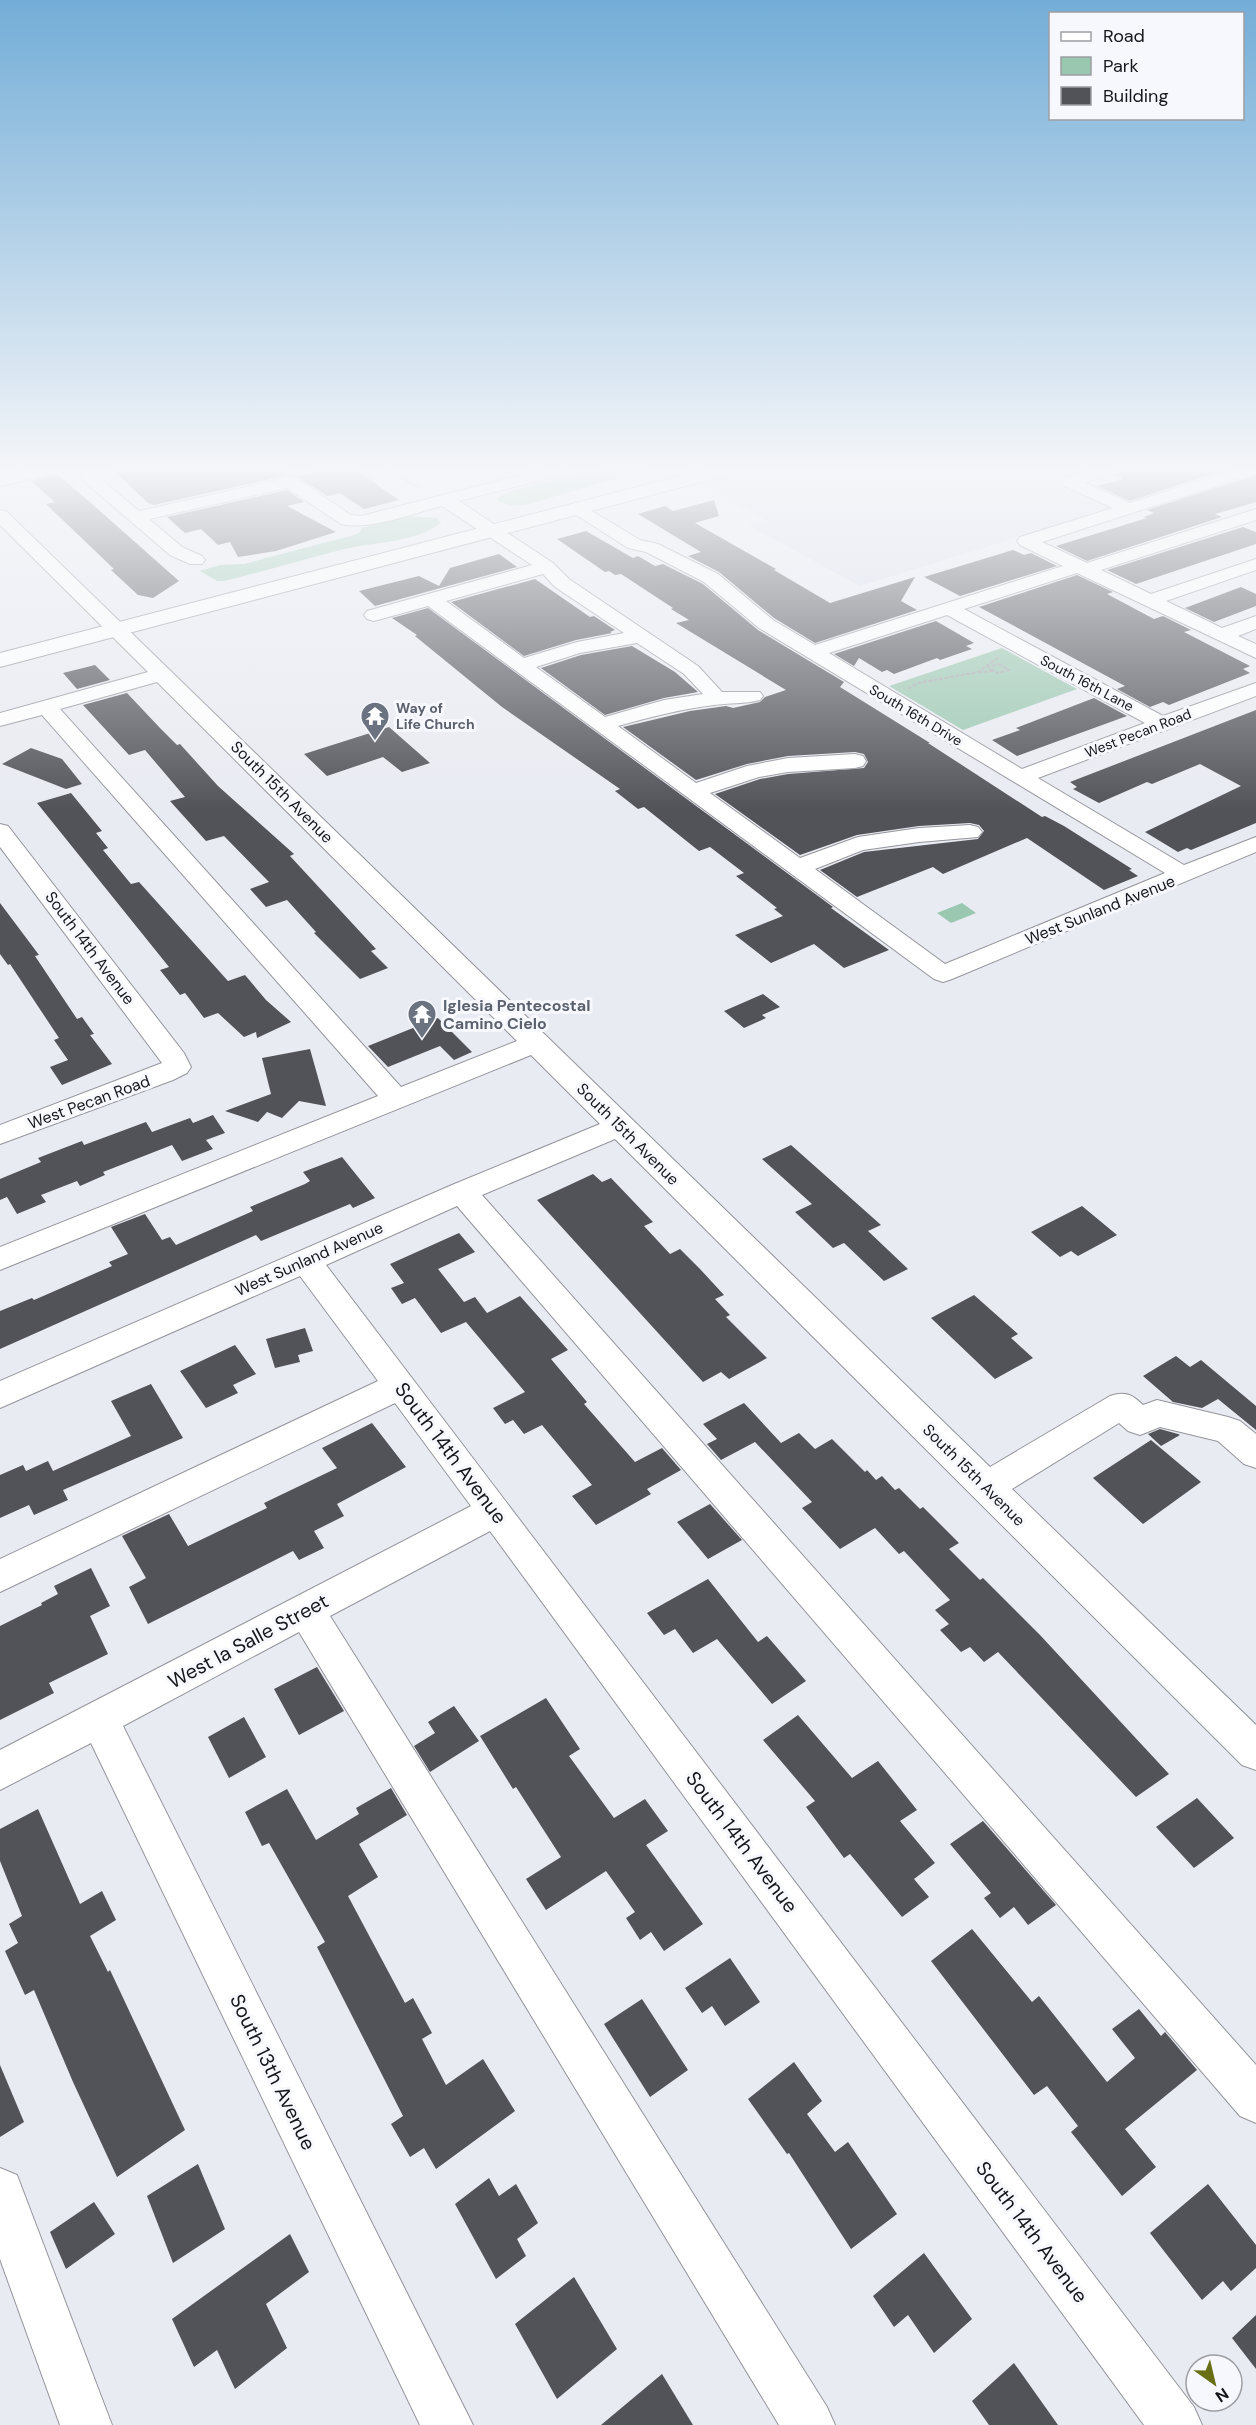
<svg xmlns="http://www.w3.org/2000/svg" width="1256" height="2425" viewBox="0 0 1256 2425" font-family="'DM Sans',sans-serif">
  <rect width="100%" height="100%" fill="#e9ebf2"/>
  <polygon fill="#dbdfed" points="759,470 1096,470 1064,480 1116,507 860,586 748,525 766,520 703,485"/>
  <g fill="#9ac7b0">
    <path d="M601,470H644L529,504L511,506L497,500C508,485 579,476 601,470Z"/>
    <path d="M409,516L437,518L441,523C416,542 378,542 349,548C307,558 266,571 224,581H217L200,571L220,565L244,564L354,535L360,532L362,528Z"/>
    <polygon points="1002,648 1077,689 963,730 889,686"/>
    <polygon points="962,903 976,913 951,923 937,913"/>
  </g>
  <g fill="#525359">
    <polygon points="113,470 281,470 288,475 154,505 148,503"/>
    <polygon points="319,470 356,470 399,500 364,509 340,493 327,496 296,476"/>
    <polygon points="1120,470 1223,470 1130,501 1097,486 1123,479 1116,475"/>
    <polygon points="57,474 83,496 179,581 153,598 138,595 111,570 114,569 46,504 55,502 31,481"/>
    <polygon points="1256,475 1256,502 1215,514 1222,517 1087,561 1056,546 1147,518 1144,517 1154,513 1147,510"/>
    <polygon points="287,490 304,502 287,506 336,532 276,551 238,557 230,542 218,545 201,529 185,533 167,517"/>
    <polygon points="714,500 719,516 695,523 776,569 774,570 830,603 915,577 901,601 917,610 815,643 774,618 719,572 688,556 701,552 638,514 665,506 673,511"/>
    <polygon points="1243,527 1256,532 1256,544 1136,584 1107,570"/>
    <polygon points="586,531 633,558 638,556 655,566 663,564 703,584 758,630 844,682 840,687 930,743 928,743 1042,817 1045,816 1064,826 1132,869 1129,870 1138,876 1104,890 1027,838 943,874 933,867 857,897 820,870 864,852 978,839 984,831 979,825 970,823 919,826 857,835 800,855 715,794 760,779 788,774 864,768 868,762 864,754 855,752 788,756 747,764 696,780 623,727 690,711 726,706 733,708 760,702 765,697 786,690 676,623 689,620 671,609 673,608 621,574 615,575 609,571 605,572 557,539"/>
    <polygon points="1013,550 1024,555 1031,553 1057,566 960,596 924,577"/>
    <polygon points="499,554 517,567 375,606 359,591 419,576 439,586 450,568"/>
    <polygon points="1077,575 1113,592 1107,594 1154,619 1163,616 1191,630 1184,632 1250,666 1243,669 1250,673 1169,705 1163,702 1150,707 1117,689 1125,686 979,607"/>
    <polygon points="535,579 590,617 594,616 615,630 610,632 612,633 576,640 524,656 451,602"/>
    <polygon points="1241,587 1256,594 1256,606 1214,622 1185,608"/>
    <polygon points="428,608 833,907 831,908 889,950 844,968 814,944 771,963 735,935 783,916 774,909 777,908 736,876 744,873 710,847 699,851 644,807 638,809 615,791 620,789 502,707 415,636 417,635 392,618"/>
    <polygon points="936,621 974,643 966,646 972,649 940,660 937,658 894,674 887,670 882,672 859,658 854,666 834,654"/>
    <polygon points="632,646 675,672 698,692 664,698 605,715 541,668 581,655"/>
    <polygon points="95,665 110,680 77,689 63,673"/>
    <polygon points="127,693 160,728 177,745 180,744 218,786 294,854 290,856 376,949 371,951 388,968 360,979 314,933 316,932 287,900 266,907 250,889 269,882 224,836 206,841 170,801 185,797 145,750 129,755 83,705"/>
    <polygon points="1094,698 1127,716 1017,756 992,740 1020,730 1016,728"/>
    <polygon points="1256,710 1256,823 1191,850 1187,848 1178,852 1145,832 1241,786 1200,764 1152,784 1147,782 1099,803 1073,789 1077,787 1070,782"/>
    <polygon points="389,727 430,763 402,772 383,757 327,776 304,754"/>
    <polygon points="31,748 62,759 82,784 66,789 2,764"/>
    <polygon points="71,793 102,831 96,833 108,848 103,850 131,884 139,882 228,981 245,975 266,1000 291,1022 257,1038 256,1032 244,1037 218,1013 204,1018 185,993 180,995 160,970 169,967 37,803"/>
    <polygon points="0,903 39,955 35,956 77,1019 82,1017 94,1034 90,1035 112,1064 62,1085 50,1067 68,1060 54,1040 59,1038 10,964 8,965 0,954"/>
    <polygon points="763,994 780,1007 762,1015 766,1018 744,1028 724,1011"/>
    <polygon points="438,1018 472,1052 454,1060 440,1046 388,1067 368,1046"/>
    <polygon points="310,1049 326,1106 299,1101 282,1118 267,1112 258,1122 225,1111 271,1094 262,1058"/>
    <polygon points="213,1115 225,1133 206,1140 213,1149 182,1161 172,1145 103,1172 105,1175 80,1186 77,1181 41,1195 46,1202 17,1214 7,1197 0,1200 0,1179 41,1162 38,1158 82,1141 84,1145 146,1122 152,1132 190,1118 193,1123"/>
    <polygon points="791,1145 881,1225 868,1231 908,1269 884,1281 844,1243 833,1248 795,1212 812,1204 762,1159"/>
    <polygon points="342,1157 375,1198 353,1208 350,1204 261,1241 256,1235 0,1349 0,1311 32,1298 34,1300 112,1266 109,1262 128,1254 111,1227 145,1214 162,1240 170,1237 176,1245 253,1211 250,1207 305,1184 310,1181 303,1172"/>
    <polygon points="593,1174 602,1182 611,1178 653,1222 644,1226 670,1254 680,1249 700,1269 724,1295 715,1299 730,1315 726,1317 767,1358 729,1379 721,1372 703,1382 690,1368 537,1200"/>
    <polygon points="1082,1206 1117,1235 1078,1256 1071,1251 1060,1257 1031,1232"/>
    <polygon points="459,1233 475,1252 438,1269 464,1302 475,1297 487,1313 520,1296 568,1350 551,1359 587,1402 584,1404 635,1462 662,1448 681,1470 647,1489 651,1494 596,1525 572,1496 592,1485 542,1425 524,1434 513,1420 505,1424 493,1408 525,1392 466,1322 441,1333 415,1298 402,1304 391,1288 404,1283 390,1264"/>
    <polygon points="974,1295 1018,1334 1011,1338 1033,1358 995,1379 931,1318"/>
    <polygon points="305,1328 313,1351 298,1355 300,1362 275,1368 266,1339"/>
    <polygon points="235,1345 256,1374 233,1385 238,1393 206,1408 180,1371"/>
    <polygon points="1176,1356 1190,1367 1201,1360 1256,1406 1256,1430 1218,1399 1202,1408 1173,1402 1143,1376"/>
    <polygon points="151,1384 183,1438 63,1490 68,1500 34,1515 29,1505 0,1518 0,1475 23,1465 26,1471 48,1461 53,1471 131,1436 111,1401"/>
    <polygon points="744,1403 781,1443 799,1433 815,1449 832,1439 865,1472 867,1470 876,1480 882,1476 895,1490 899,1488 920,1509 923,1507 959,1543 949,1549 980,1580 983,1578 1040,1635 1169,1774 1136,1797 998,1652 984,1662 970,1647 961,1652 940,1630 949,1624 935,1610 950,1600 904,1551 899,1554 875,1528 840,1549 802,1508 812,1502 755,1442 721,1460 707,1444 717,1439 703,1424"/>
    <polygon points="372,1423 406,1467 337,1504 344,1516 314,1531 324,1548 299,1560 293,1551 148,1624 129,1587 146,1578 122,1536 169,1514 188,1546 267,1508 264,1503 337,1468 322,1448"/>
    <polygon points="1160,1429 1178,1434 1180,1435 1161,1446 1148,1434"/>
    <polygon points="1151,1440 1201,1482 1143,1524 1093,1478"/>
    <polygon points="710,1504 742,1540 708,1559 677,1522"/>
    <polygon points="91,1568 110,1606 90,1616 108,1654 49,1683 54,1693 0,1720 0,1626 42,1605 41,1603 58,1594 54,1586"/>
    <polygon points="708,1579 758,1642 767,1636 806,1681 772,1704 717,1639 693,1653 675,1629 664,1635 647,1613"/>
    <polygon points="317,1667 344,1711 299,1735 274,1689"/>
    <polygon points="546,1698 580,1749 569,1756 614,1818 645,1799 668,1831 646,1845 703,1924 664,1951 651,1932 640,1940 626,1918 635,1912 606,1871 546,1910 526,1879 561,1857 516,1787 513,1789 480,1736"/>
    <polygon points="454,1706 479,1741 430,1772 414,1746 435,1733 428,1722"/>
    <polygon points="798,1715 852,1778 878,1761 917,1810 900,1821 935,1863 914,1879 929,1897 902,1917 850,1854 844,1858 806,1807 815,1801 763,1740"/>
    <polygon points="244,1717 266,1757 229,1778 208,1737"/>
    <polygon points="391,1788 407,1815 359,1844 378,1877 348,1896 405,2003 413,1998 432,2033 422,2039 446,2085 483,2059 515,2111 436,2169 424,2148 410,2157 391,2124 403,2116 317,1947 325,1942 269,1843 262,1846 245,1812 287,1789 316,1840 359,1814 356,1808"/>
    <polygon points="1197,1798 1234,1838 1194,1868 1156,1827"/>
    <polygon points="38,1809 80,1904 102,1891 116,1920 90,1936 108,1972 110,1970 185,2130 117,2177 73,2082 34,1990 25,1995 5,1951 18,1943 9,1924 22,1916 0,1861 0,1829"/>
    <polygon points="983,1821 1056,1905 1028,1925 1014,1907 1000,1918 984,1898 991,1893 950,1844"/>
    <polygon points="972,1929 1032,2002 1039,1996 1107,2082 1135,2058 1112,2029 1139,2009 1161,2036 1165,2032 1197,2070 1125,2129 1156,2167 1122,2196 1071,2132 1078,2126 1047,2086 1034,2095 931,1961"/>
    <polygon points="730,1958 760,2002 725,2026 712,2006 702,2013 685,1988"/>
    <polygon points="642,1999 688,2070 650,2097 604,2024"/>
    <polygon points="794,2062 822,2101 807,2114 835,2152 848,2142 897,2214 851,2249 789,2153 787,2154 748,2099"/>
    <polygon points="0,2065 24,2122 0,2137"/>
    <polygon points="198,2164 225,2229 173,2263 147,2196"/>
    <polygon points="489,2178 499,2196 516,2184 538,2223 517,2239 526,2256 496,2279 455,2204"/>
    <polygon points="1208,2184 1256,2245 1256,2268 1231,2291 1223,2281 1202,2300 1150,2233"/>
    <polygon points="94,2202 115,2234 66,2269 50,2232"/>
    <polygon points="290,2234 309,2272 266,2304 287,2348 235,2389 217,2350 194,2367 172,2319"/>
    <polygon points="924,2253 972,2319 934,2353 908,2315 894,2327 873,2296"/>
    <polygon points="574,2277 617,2349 557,2399 515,2324"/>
    <polygon points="1256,2315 1256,2369 1232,2338"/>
    <polygon points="1014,2363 1058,2425 989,2425 972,2401"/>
    <polygon points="662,2374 693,2425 601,2425"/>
  </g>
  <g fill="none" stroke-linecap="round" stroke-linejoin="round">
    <g stroke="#93959c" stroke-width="2">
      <g id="minor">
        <polygon points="25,470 57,470 55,473 0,486 0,476"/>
        <path d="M71,470H90L139,511L290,477L296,478L351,515L361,516L541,470H561L553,477L459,501L553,563L569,579L698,666L722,692H760L763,696L760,700C745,704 729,703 714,705C681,709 650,717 618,726L696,783L747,766L788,758L855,754L863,756L866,761L863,766L855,768L788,772L759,777L710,793L800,858L858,837L919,828L970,825L978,827L982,832L978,837L919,842L863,850L815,869L945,964L1165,873L759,628L704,582L646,552L628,548L567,509L570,505H582L640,540L658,544L718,574L773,620L815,645L1063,566L1020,545L1017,541L1020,537L1113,508L1064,486L1062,482L1064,478L1091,470H1118L1116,473L1085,483L1130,503L1232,470H1256V473L1042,542L1087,563L1256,509V520L1101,570L1151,594L1256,559V570L1166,601L1222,628L1256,616V629L1238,636L1256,644V658L1077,573L964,609L1163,716L1256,683V696L1038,778L1184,865L1256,837V852L952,979L943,982L934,979L428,606L374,621L367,619L364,615L367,611L532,565L442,506C413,513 370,531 341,524L287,488L149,519L182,547L202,556L205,560L202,564H190L170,555ZM543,574L555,587L624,633L577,642L524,658L446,601ZM947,615L1145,723L1022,769L829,653ZM637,643L684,674L703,694L664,700L605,717L536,667L580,653Z"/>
        <path d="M0,510L6,511L990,1467L1110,1396C1125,1391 1132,1394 1143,1405L1157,1400L1228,1417L1240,1421L1256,1434V1468L1244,1464L1218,1441L1160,1427L1140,1435L1128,1431L1119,1423L1012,1489L1256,1725V1770L1242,1765L615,1139L482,1195L1256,2065V2123L1240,2116L457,1206L326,1265L1194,2407L1202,2425H1144L490,1531L330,1616L827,2407L835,2425H779L299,1632L123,1726L473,2425H420L91,1743L0,1790V1750L471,1506L395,1403L0,1592V1559L378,1381L300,1276L0,1408V1381L452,1185L600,1124L531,1055L0,1270V1247L378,1096L42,715L0,726V713L148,672L0,525ZM157,682L517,1041L401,1087L60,709Z"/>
        <polygon points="0,824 8,826 184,1053 191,1067 187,1073 173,1080 0,1144 0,1125 162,1063 0,847"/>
        <polygon points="0,2168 17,2175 112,2425 60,2425 0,2259"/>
      </g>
    </g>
    <g stroke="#93959c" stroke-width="2">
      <polygon id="major" points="702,470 734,470 731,474 0,667 0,653"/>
    </g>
    <g stroke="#a8aaaf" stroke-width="2" stroke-dasharray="4 1.5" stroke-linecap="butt">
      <polyline points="385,470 421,488"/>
      <polygon points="999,664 1009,670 998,673 988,667"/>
      <polyline points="978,672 995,671"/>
      <polyline points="908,689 918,683 978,672 1000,656"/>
    </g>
    <use href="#minor" fill="#fff" fill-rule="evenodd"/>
    <use href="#major" fill="#fff" fill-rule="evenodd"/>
  </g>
  <linearGradient id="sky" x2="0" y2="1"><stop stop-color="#73add7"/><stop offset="0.58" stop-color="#f5f6f9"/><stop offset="1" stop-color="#f5f6f9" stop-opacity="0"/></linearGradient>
  <rect width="1256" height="810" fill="url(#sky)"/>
  <defs>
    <g id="temple-pin" transform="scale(1.5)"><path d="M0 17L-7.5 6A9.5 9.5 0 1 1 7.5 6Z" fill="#6b7280" stroke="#f6f8fe"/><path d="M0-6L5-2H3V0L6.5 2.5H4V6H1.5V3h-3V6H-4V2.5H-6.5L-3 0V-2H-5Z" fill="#fff"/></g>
  </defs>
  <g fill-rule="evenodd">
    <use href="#temple-pin" x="375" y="716"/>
    <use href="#temple-pin" x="422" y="1014"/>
  </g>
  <g text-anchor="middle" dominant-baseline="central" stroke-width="6" stroke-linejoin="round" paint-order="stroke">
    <g font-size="14" fill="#151618" stroke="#f6f8fe">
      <text transform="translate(1087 683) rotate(28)">South 16th Lane</text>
      <text transform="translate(916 715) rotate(31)">South 16th Drive</text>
      <text transform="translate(1138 733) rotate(-21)">West Pecan Road</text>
    </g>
    <g font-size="14" font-weight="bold" fill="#5b616d" stroke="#f6f8fe" text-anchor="start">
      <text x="396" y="708">Way of<tspan x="396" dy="16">Life Church</tspan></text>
    </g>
    <g font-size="16" fill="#151618" stroke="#f6f8fe">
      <text transform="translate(282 792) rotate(45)">South 15th Avenue</text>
      <text transform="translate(1100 910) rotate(-22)">West Sunland Avenue</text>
      <text transform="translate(90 948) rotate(53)">South 14th Avenue</text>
      <text transform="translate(89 1102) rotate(-20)">West Pecan Road</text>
      <text transform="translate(628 1134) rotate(45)">South 15th Avenue</text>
      <text transform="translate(309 1259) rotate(-24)">West Sunland Avenue</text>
      <text transform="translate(974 1475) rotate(45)">South 15th Avenue</text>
    </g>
    <g font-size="16" font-weight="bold" fill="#5b616d" stroke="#f6f8fe" text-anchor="start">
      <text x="443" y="1005">Iglesia Pentecostal<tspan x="443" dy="18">Camino Cielo</tspan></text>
    </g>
    <g font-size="20" fill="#151618" stroke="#f6f8fe">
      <text transform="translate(451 1453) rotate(53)">South 14th Avenue</text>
      <text transform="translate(248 1641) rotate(-28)">West la Salle Street</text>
      <text transform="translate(742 1842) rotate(53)">South 14th Avenue</text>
      <text transform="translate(273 2072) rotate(64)">South 13th Avenue</text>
      <text transform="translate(1032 2232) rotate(53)">South 14th Avenue</text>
    </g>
  </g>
  <rect x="1049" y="12" width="195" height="108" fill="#f6f8fe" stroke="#9c9ea2" stroke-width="1.5"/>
  <rect x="1061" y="32" width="30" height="9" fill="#ffffff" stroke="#9c9ea2" stroke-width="1.5"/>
  <text x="1103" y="42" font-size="18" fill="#151618">Road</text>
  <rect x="1061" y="57" width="30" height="18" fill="#9ac7b0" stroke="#9c9ea2" stroke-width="1.5"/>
  <text x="1103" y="72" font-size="18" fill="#151618">Park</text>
  <rect x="1061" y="87" width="30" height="18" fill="#525359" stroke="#9c9ea2" stroke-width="1.5"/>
  <text x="1103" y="102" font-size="18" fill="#151618">Building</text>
  <g transform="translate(1214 2383) rotate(146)"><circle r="28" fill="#f6f8fe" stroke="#9c9ea2" stroke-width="1.5"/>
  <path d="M0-4.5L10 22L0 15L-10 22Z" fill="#676e14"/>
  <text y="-9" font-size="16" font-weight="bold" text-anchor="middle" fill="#151618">N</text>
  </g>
</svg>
